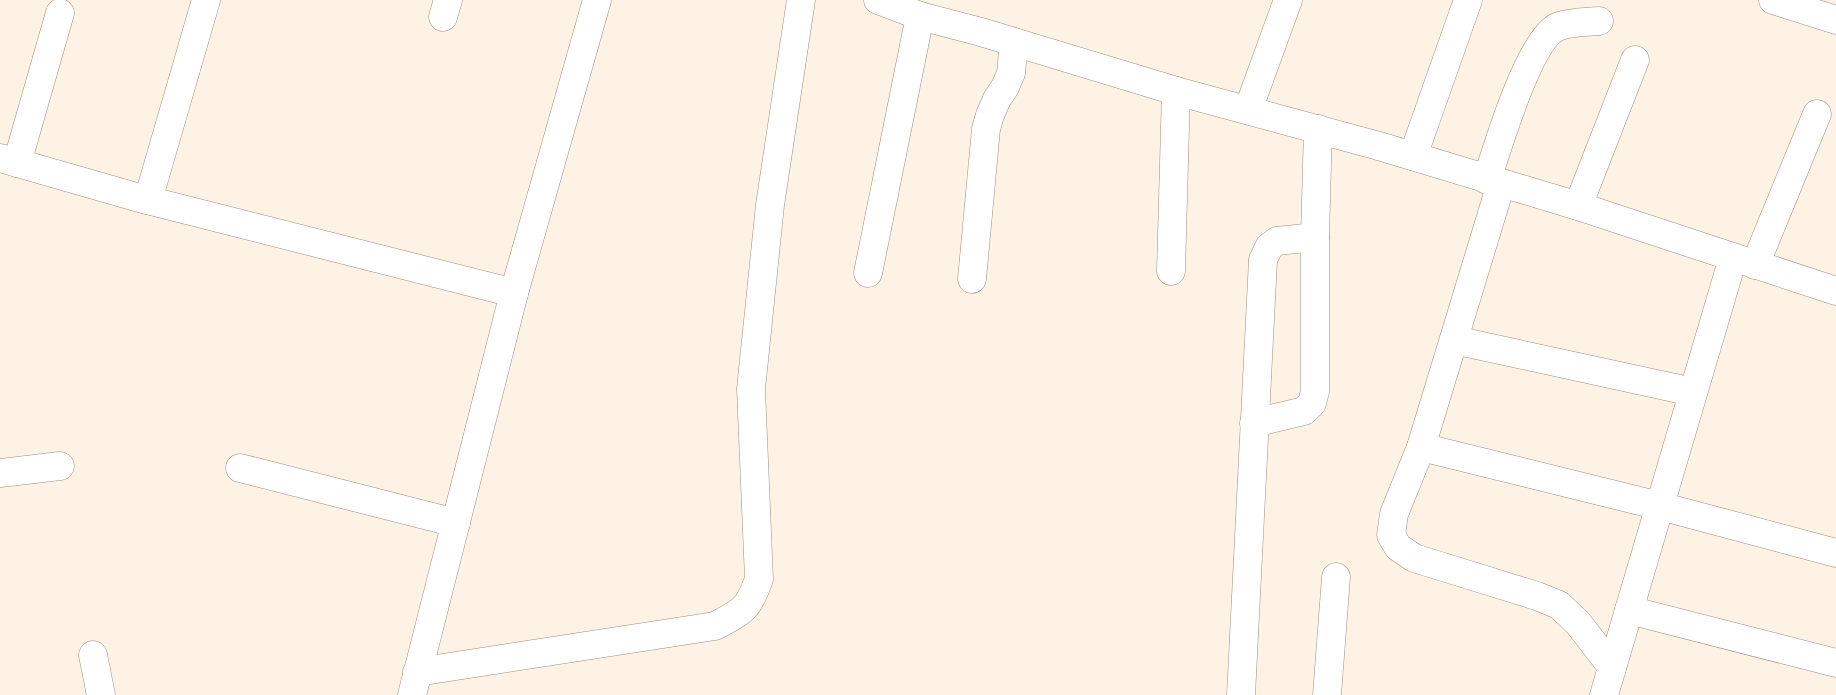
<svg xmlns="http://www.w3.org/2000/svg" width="1836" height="695" viewBox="0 0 1836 695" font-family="'Noto Sans',sans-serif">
  <rect width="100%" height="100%" fill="#fef2e5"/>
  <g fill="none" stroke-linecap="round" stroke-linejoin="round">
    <g stroke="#9c8e7f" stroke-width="29">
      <g id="minor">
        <polyline points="878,0 920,16 981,32 1176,91 1379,146 1578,206 1836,291"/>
        <polyline points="1773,0 1836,20"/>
        <polyline points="443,17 448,0"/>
        <polyline points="1248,110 1288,0"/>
        <polyline points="1413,156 1468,0"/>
        <polyline points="0,158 143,199 514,293"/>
        <polyline points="17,163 60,13"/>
        <path d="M1487,180C1497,148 1529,41 1557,27C1569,22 1587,22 1599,21"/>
        <polyline points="1501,184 1421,447 1394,514 1391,535 1398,547 1414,558 1537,596 1559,605 1578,623 1612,667"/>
        <polyline points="148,200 206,0"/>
        <polyline points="1578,206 1635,60"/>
        <polyline points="1755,265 1817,114"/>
        <polyline points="1171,271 1176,91"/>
        <polyline points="868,273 920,16"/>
        <polyline points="972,279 986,129 990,115 997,99 1005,87 1011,73 1014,42"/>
        <polyline points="1454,340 1693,392"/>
        <polyline points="1254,423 1304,411 1312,403 1315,391 1315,237 1318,129"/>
        <polyline points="1421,447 1660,506 1836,553"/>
        <polyline points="240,468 456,523"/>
        <polyline points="0,473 60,466"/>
        <polyline points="1629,610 1836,663"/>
        <polyline points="93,655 101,695"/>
        <path d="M417,672L715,626C743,611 748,610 759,579L751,389L770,205L801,0"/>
        <polyline points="412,695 514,293 597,0"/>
        <polyline points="1241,695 1263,260 1269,247 1277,241 1315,237"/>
        <polyline points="1327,695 1336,577"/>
        <polyline points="1604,695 1733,258"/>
      </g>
    </g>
    <use href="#minor" stroke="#fff" stroke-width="28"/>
  </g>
</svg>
